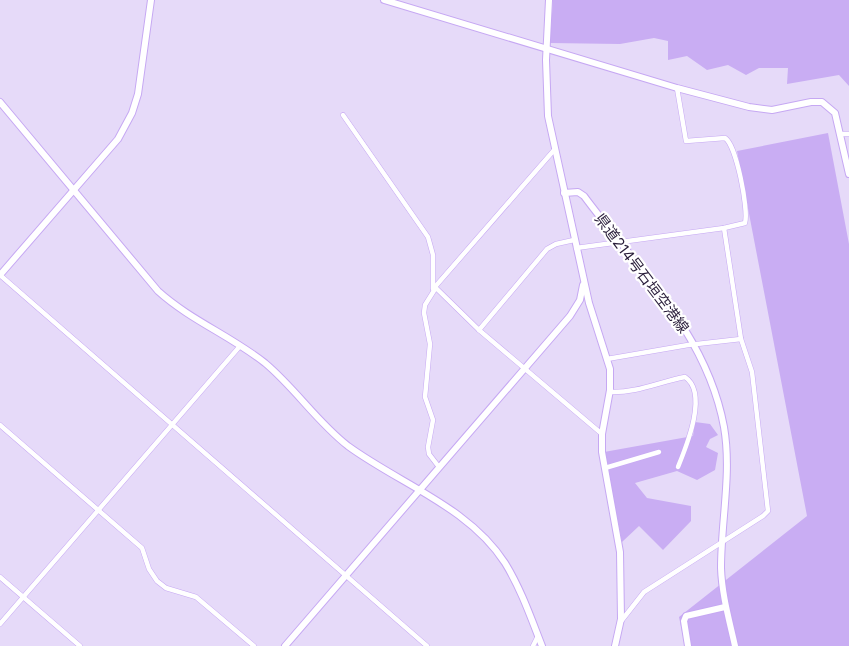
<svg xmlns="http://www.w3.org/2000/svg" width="849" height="646" viewBox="0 0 849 646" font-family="Inter,'Noto Sans JP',sans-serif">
  <rect width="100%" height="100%" fill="#e6daf9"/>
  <g fill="#c9adf3">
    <polygon points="553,0 849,0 849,86 839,75 787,84 788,68 759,68 746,75 728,65 707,70 687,56 668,60 668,41 654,38 620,44 550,43"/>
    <polygon points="828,133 849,244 849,646 685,646 679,617 807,516 737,151"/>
    <polygon points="695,422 710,424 718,435 710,439 706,447 718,453 715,470 697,480 677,471 635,483 647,498 691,506 691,521 663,550 639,526 622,542 604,452 693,436"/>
  </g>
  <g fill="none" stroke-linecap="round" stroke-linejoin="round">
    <g stroke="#c6a8f3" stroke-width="5.5">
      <g id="street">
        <polyline points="343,115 428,237 433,255 433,289"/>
        <polyline points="841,134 849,134"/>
        <path d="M576,248L724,228L745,223C749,210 736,144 725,138L686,141L677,88"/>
        <polyline points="0,275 427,646"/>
        <polyline points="434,288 555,149"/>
        <polyline points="436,288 479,330 602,434"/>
        <polyline points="435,289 425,305 424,313 430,344 425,397 433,420 428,447 429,454 439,467"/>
        <polyline points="479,330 547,249 556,244 574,240"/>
        <polyline points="607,359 688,345 741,339"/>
        <path d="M610,392C637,393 659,382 685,377C709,393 686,447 678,467"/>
        <polyline points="0,425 142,548 149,569 157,581 166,588 196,597 254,646"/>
        <polyline points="605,468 659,452"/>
        <polyline points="0,577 80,646"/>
        <polyline points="622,620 644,592 763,516 768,511 752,372 741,339 724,228"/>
        <polyline points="0,624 240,346"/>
        <polyline points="533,646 538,636"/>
      </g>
    </g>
    <g stroke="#c6a8f3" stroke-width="8">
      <g id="secondary">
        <polyline points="384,0 677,88 749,107 772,110 811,102 822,102 835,113 849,174"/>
        <polyline points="549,0 546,60 548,116 589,303 610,369 610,390 602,434 602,452 620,552 621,619 615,646"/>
        <path d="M0,102L158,291C190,320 231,336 265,363C295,388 317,422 348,446C400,484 469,507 505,563C521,589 531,618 542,646"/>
        <path d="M564,193L578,192L584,196C638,269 707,334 724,427C732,473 721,521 721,568C722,595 729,619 735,646"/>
        <polyline points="0,275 118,139 132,113 138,94 151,0"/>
        <polyline points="285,646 570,316 580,300 583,285"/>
        <polyline points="688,646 684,621 686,616 725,607"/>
      </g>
    </g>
    <use href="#street" stroke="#fff" stroke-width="4.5"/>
    <use href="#secondary" stroke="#fff" stroke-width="6"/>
  </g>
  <g text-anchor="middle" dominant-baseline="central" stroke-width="4.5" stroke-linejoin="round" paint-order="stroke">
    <g font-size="15" fill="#291d3a" stroke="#fff">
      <text transform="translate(642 273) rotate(53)">県道214号石垣空港線</text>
    </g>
  </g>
</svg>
